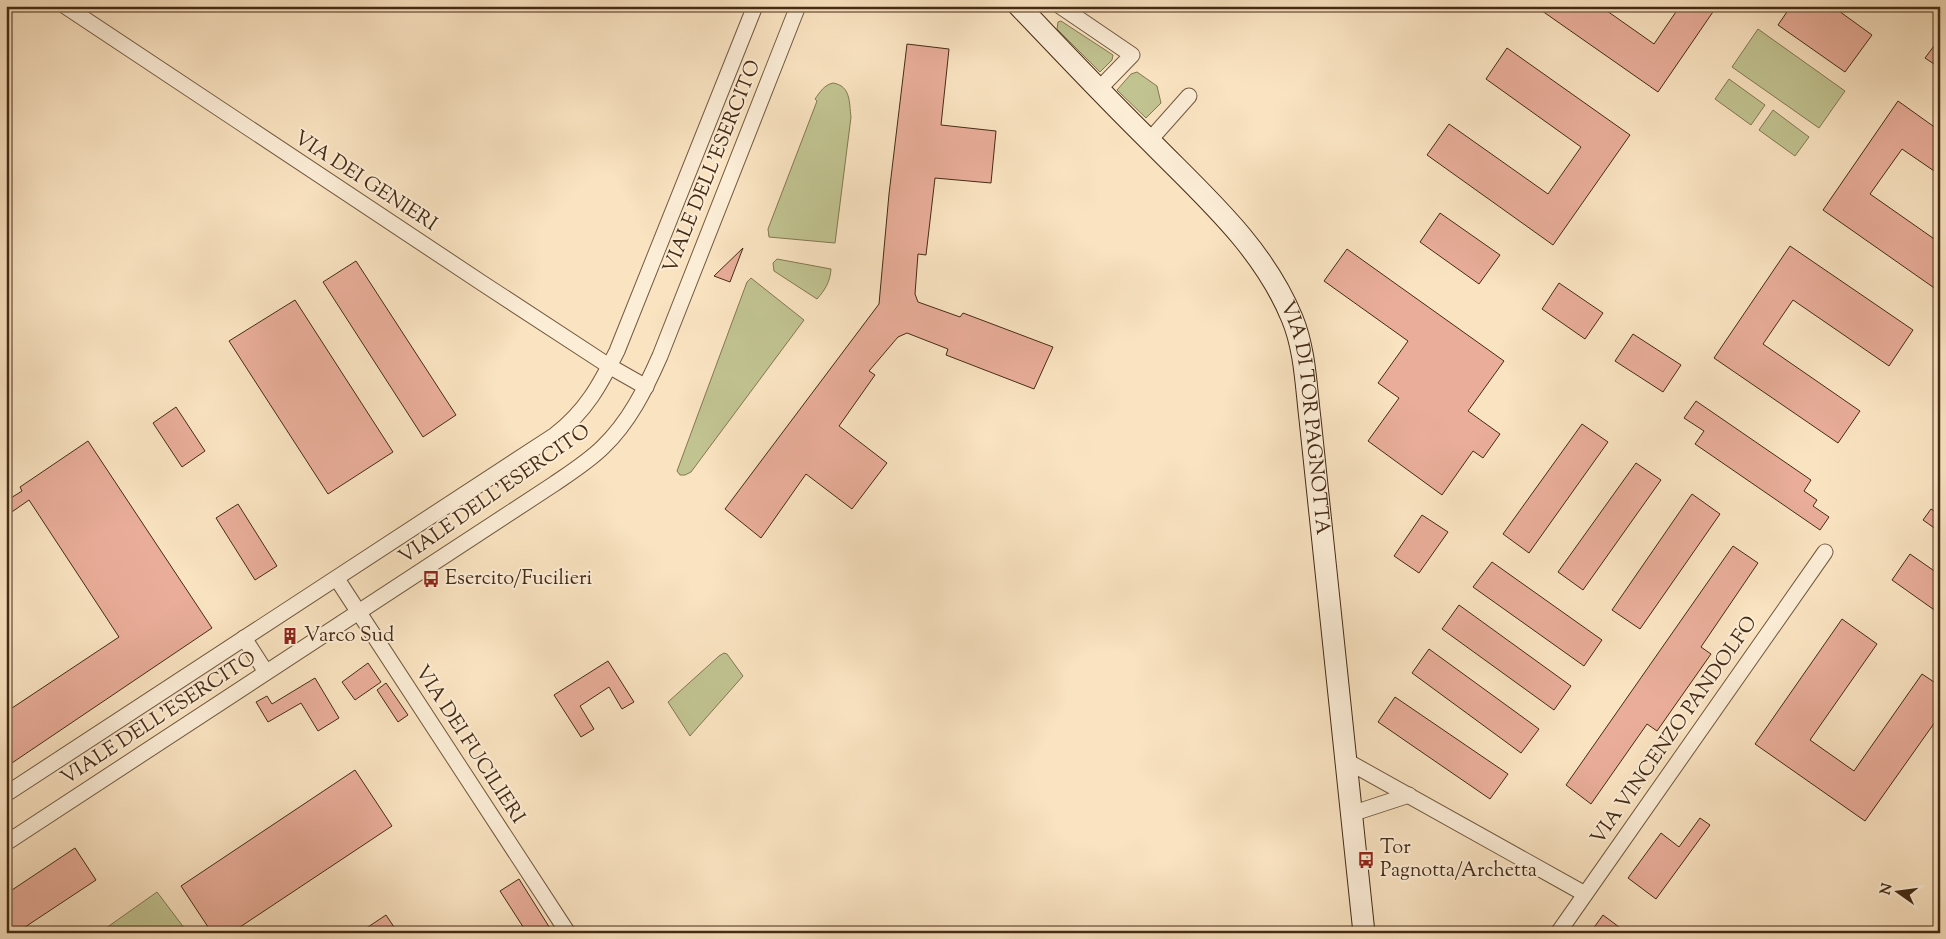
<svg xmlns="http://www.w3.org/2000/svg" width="1946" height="939" viewBox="0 0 1946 939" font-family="'Sorts Mill Goudy',serif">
  <rect width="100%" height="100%" fill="#fae3c1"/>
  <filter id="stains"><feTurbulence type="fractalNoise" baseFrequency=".004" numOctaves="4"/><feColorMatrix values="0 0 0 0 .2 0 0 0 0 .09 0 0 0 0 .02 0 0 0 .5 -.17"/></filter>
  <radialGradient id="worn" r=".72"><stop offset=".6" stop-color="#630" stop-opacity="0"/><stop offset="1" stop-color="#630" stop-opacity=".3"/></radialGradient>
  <g fill="#c1c391" stroke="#837752">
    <polygon points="1061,21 1113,55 1112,60 1100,72 1057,29 1058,22"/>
    <polygon points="1758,29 1845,91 1819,128 1732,67"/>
    <polygon points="1137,72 1157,86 1161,103 1146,118 1117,90 1131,74"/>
    <polygon points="1729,79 1765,105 1751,125 1715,99"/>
    <path d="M833,83C851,86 849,102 851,117L835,243L769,237L768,229L817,101L815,99C820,92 824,85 833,83Z"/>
    <polygon points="1773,110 1809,137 1795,156 1759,130"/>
    <path d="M777,259L831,269C830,282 825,290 817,299L774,271L773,263Z"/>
    <polygon points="751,278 804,320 691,472 685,475 680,475 677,471 747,282"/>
    <polygon points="724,653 727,654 743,676 690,736 668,702 719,656"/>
    <polygon points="157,892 188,933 99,933"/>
  </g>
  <g fill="#e9ad99" stroke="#452b14">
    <polygon points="1535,6 1600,6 1654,44 1680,6 1717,6 1658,92"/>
    <polygon points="1791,6 1832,6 1872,35 1845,72 1778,25"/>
    <polygon points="1940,38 1940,68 1925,58"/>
    <polygon points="907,44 949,49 941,125 996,131 991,183 935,178 926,255 918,254 915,294 918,302 960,317 963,313 1053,347 1034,389 946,355 948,349 907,333 898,337 869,371 875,375 839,426 887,463 852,509 806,474 761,538 725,509 879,304 889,194"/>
    <polygon points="1507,48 1630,135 1553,245 1427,155 1449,124 1548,194 1581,147 1486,79"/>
    <polygon points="1898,101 1940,131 1940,175 1902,149 1870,194 1940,243 1940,292 1823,210"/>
    <polygon points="1440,213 1500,255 1479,284 1420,242"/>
    <polygon points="1790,246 1913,330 1889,366 1793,300 1763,344 1860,411 1838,443 1714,358"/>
    <polygon points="743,248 730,282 714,276"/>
    <polygon points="1347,249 1504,361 1468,411 1500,434 1483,458 1473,451 1442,495 1368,441 1399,398 1378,383 1408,341 1324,281"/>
    <polygon points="356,261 456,415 423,437 323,282"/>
    <polygon points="1559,283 1603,313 1585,339 1542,309"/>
    <polygon points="295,300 393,452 328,494 229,341"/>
    <polygon points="1633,334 1681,365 1663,392 1615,361"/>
    <polygon points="1696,401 1811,480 1804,491 1817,500 1813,506 1829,517 1820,530 1695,444 1704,431 1684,418"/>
    <polygon points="176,407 205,451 182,467 153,423"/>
    <polygon points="1582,424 1608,442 1529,553 1503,534"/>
    <polygon points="88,441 212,628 6,767 6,712 119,637 29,500 6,516 6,501 22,491 20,487"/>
    <polygon points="1636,463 1661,480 1583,590 1558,572"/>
    <polygon points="1692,494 1720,514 1640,629 1612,610"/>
    <polygon points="238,504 277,566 255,580 216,518"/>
    <polygon points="1931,509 1940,515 1940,532 1923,520"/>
    <polygon points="1422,515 1448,532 1419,573 1394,556"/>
    <polygon points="1733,546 1758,563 1701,647 1711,654 1657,731 1647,724 1591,804 1566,785"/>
    <polygon points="1910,554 1940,575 1940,614 1892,580"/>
    <polygon points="1492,562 1602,640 1584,666 1473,587"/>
    <polygon points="1459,605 1571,686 1554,710 1442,629"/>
    <polygon points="1842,619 1877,644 1810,740 1854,771 1922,674 1940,686 1940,715 1865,821 1755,744"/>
    <polygon points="1429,649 1539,729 1521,753 1412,673"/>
    <polygon points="608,661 634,702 622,709 609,687 580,706 594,729 581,737 554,695"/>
    <polygon points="368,663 381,682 355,700 342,682"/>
    <polygon points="315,678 339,718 318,731 301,703 268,722 256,702 267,696 272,704"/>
    <polygon points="386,683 408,715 398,722 377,690"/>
    <polygon points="1395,697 1508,774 1490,799 1378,722"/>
    <polygon points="355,770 392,826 231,933 212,933 181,886"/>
    <polygon points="1700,818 1710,825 1656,899 1628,878 1661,833 1679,847"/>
    <polygon points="75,848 96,880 16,933 6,933 6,894"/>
    <polygon points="519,879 553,933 527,933 500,891"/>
    <polygon points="386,915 398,933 359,933"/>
    <polygon points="1603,915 1627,933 1590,933"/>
  </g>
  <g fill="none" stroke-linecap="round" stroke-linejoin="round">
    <g stroke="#72593f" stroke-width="17">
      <g id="street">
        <polyline points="65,6 482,283 609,366 646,387"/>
        <polyline points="1060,6 1132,55 1099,89"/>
        <polyline points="1149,141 1189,96"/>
        <polyline points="337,579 568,933"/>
        <polyline points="244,638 266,672"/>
        <polyline points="1345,760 1585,894"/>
        <path d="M6,794L555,435C586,411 600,385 617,351L755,6"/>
        <polyline points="1351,814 1409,795"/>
        <path d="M6,843L554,484C570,473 589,461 603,447C629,422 645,390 660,356L798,6"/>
        <polyline points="1558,933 1825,552"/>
      </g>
    </g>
    <g stroke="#452b14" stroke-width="23">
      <g id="secondary">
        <path id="s1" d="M1019,6C1063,52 1106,98 1151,142C1204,196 1263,247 1292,318C1305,349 1306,386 1310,419L1364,933"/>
      </g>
    </g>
    <use href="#street" stroke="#fcedd7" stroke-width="15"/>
    <use href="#secondary" stroke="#fcedd7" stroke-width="21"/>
  </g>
  <defs>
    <g id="bus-bare" transform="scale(1.35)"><path d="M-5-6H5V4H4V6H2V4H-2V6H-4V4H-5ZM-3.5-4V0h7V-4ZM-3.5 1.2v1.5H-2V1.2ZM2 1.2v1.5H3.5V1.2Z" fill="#8f2418" stroke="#fcedd7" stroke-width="2.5" paint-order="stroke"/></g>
    <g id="building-bare" transform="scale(1.35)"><path d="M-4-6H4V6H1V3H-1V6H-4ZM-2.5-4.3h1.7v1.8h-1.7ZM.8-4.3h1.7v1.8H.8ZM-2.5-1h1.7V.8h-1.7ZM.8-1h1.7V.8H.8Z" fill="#8f2418" stroke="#fcedd7" stroke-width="2.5" paint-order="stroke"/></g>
  </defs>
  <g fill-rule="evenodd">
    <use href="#bus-bare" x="431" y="579"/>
    <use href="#building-bare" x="290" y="636"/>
    <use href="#bus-bare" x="1366" y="860"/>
  </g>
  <g text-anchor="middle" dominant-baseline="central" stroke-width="4" stroke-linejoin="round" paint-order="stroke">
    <g font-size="20" fill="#452b14" stroke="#fcedd7">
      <text transform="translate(713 167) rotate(-68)">VIALE DELL'ESERCITO</text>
      <text transform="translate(365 182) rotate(33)">VIA DEI GENIERI</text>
      <text stroke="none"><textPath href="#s1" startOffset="518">VIA DI TOR PAGNOTTA</textPath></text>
      <text transform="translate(495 495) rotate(-35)">VIALE DELL'ESERCITO</text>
      <text transform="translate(159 719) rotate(-33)">VIALE DELL'ESERCITO</text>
      <text transform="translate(1675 731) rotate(-55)">VIA VINCENZO PANDOLFO</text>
      <text transform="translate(469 745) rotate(57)">VIA DEI FUCILIERI</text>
    </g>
    <g font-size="20" fill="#452b14" stroke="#fcedd7" text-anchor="start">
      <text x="445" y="579">Esercito/Fucilieri</text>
      <text x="304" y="636">Varco Sud</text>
      <text x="1380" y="848">Tor<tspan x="1380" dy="23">Pagnotta/Archetta</tspan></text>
    </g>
  </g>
  <rect width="1946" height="939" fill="none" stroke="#fae3c1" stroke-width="25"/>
  <rect x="8" y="8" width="1931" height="924" fill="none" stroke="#452b14" stroke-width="2.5"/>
  <rect x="12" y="12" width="1921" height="914" fill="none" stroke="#452b14"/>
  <g transform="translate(1898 892) rotate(284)" stroke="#fcedd7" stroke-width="4" paint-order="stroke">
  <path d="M0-4L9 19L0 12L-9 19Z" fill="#452b14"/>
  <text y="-8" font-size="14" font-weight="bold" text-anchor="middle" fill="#452b14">N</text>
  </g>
  <rect width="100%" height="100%" filter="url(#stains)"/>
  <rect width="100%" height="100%" fill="url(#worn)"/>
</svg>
